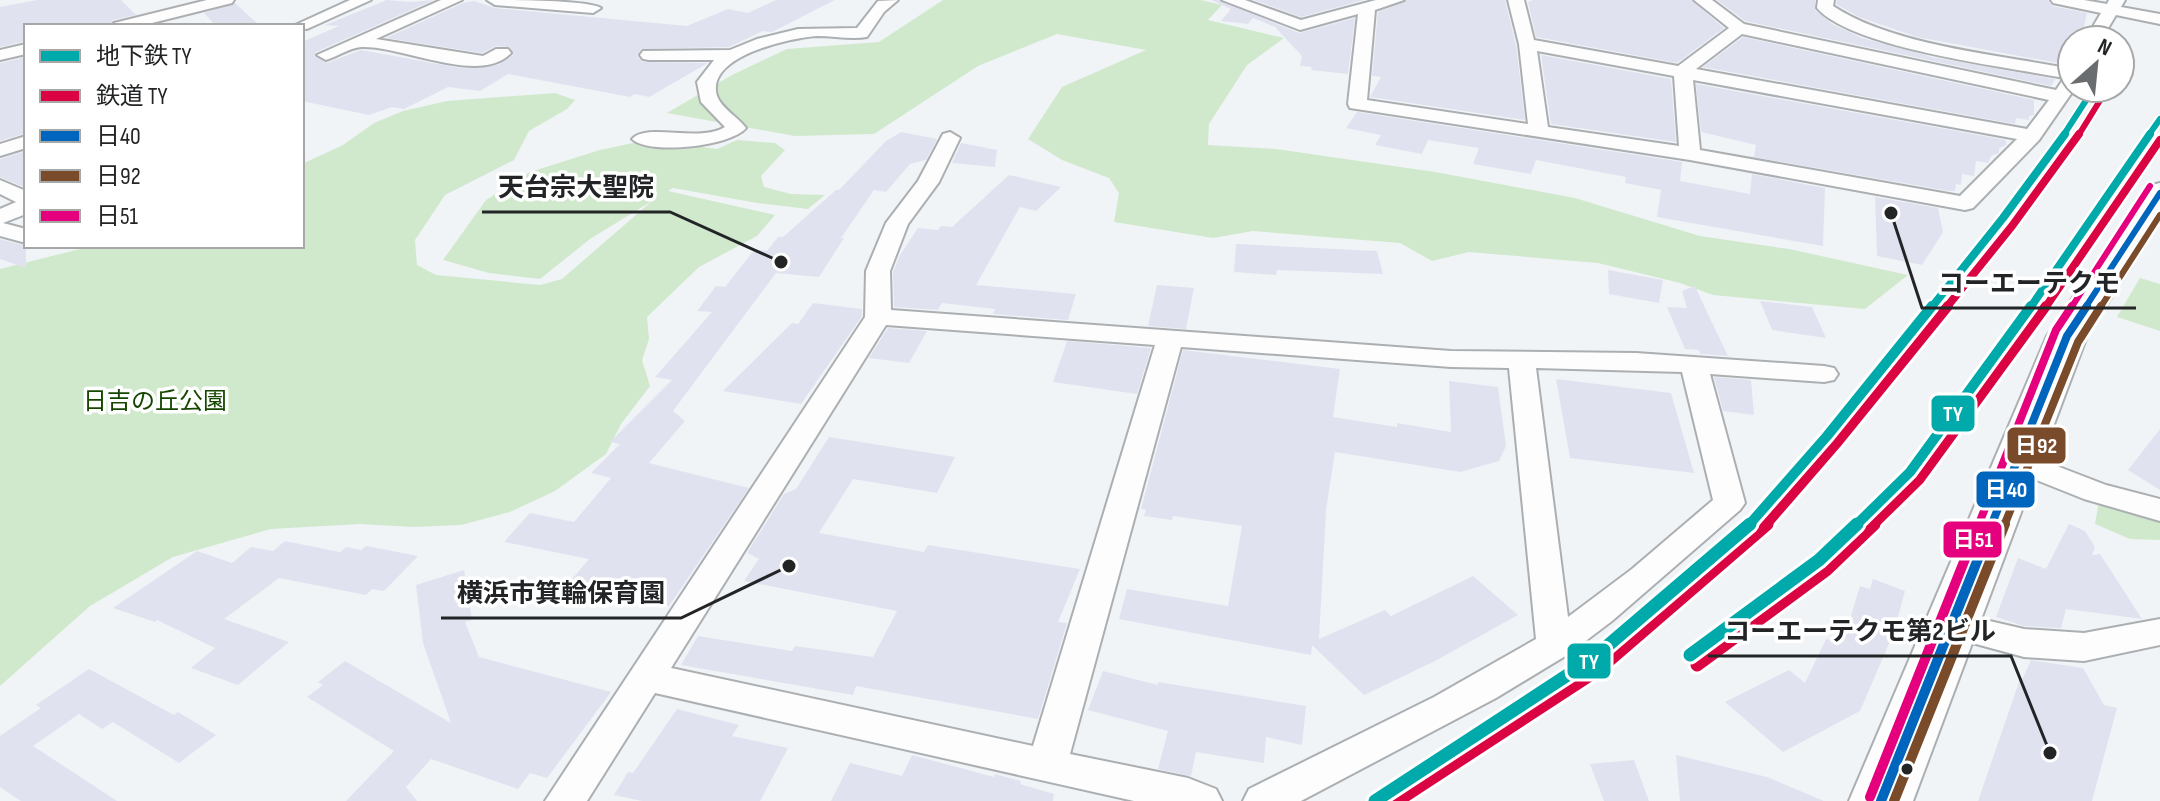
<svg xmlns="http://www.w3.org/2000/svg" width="2160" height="801" viewBox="0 0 2160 801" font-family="'Sofia Sans Condensed','Noto Sans JP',sans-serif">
  <rect width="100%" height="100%" fill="#f0f4f7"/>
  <g fill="#d0e9cc">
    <polygon points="943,0 1201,0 1222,5 1208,20 1284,38 1247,65 1209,124 1208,145 1276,149 1435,172 1575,198 1700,236 1789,249 1908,275 1865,309 1713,295 1680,283 1598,263 1469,252 1432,261 1400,243 1253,231 1213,238 1114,222 1119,193 1109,178 1062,160 1028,139 1062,87 1146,50 1057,34 978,66 874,134 795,136 667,113 732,75 787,49 879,42"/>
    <polygon points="555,93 575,100 567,109 529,131 514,160 445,195 415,240 417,265 436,275 540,285 562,279 652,201 590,239 540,279 489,273 443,260 486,200 530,172 600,150 638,142 672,143 717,149 737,140 775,143 785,150 761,176 764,187 791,194 825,195 808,209 757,203 673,188 668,191 775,215 757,236 699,267 647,317 649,339 642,360 650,386 621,424 606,454 555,491 510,512 461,525 413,527 360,524 271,529 173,557 90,606 0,686 0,269 92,246 302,246 302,164 343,145 374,123 403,111 447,101"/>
    <polygon points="2140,278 2160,284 2160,331 2117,317"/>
    <polygon points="2099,501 2160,517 2160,540 2130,539 2095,524"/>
  </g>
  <g fill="#e1e2f0">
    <polygon points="37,0 121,0 136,15 113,20 109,26 26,26 26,41 0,47 0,7"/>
    <polygon points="387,0 410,2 434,0 316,52 314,56 327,63 361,50 460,68 498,65 513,55 510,47 496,46 482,53 386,38 463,3 474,1 495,8 687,26 728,9 748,13 776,0 835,0 772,32 763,31 729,47 641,49 637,55 642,62 708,63 649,97 635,94 630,97 508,74 480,91 448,87 404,109 392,107 369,115 302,101 302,42 339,26 325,25"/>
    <polygon points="1211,0 1219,0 1299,33 1355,18 1348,74 1311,70 1312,67 1300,66 1302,56 1275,27 1253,18 1248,24 1221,21 1231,9"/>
    <polygon points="1254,0 1364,0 1301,17"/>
    <polygon points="1407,0 1505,0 1516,45 1525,120 1370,97 1381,77 1372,76 1378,12"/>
    <polygon points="1533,0 1691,0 1724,28 1677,63 1536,37 1528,2"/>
    <polygon points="1717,0 1815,0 1815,10 1834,25 1862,38 1932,57 2055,79 2051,86 1745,21"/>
    <polygon points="1837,0 2048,0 2052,6 2087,13 2081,40 2072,40 2072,49 2063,64 1917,37 1859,17 1836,4"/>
    <polygon points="235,3 260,26 216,26 204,13"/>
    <polygon points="1743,37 2034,100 2034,115 2029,116 2029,120 2016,118 2015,124 1703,67"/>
    <polygon points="1541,55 1671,79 1676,142 1551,124"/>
    <polygon points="26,57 26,133 0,141 0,63"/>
    <polygon points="1696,84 2006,140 2006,145 1999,148 1999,153 1991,156 1988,163 1976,161 1974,176 1962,174 1961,185 1956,184 1955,191 1949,191 1754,157 1756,145 1701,132"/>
    <polygon points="1357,112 1682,162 1680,181 1750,194 1752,174 1825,188 1823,246 1657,217 1661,190 1625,183 1626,177 1536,160 1531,174 1473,164 1479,148 1428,140 1422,154 1375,145 1381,135 1346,128"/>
    <polygon points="901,132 937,139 926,160 910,164 886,192 874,190 841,238 844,238 819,277 776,273 673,411 685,421 649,463 749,488 669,606 567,585 589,559 504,542 530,513 574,522 611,478 591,473 620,444 610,442 672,380 655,377 712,312 697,311 716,286 725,287 755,249 767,251 778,237 783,237 836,190 839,190 886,141"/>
    <polygon points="961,143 997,150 995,167 952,163"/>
    <polygon points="26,151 26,188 0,177 0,159"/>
    <polygon points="1009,175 1061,187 1036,211 1020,207 976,285 1076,294 1068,320 993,314 995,309 942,303 938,310 894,307 893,272 900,255 918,228 938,230 941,226 952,227"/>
    <polygon points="1875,197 1938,208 1943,232 1922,265 1877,256"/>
    <polygon points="0,239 26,246 26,268 0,259"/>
    <polygon points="1236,244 1377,251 1383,274 1277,270 1276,275 1234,272"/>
    <polygon points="1608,270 1663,280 1659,303 1609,294"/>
    <polygon points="1157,285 1194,288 1186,329 1148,326"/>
    <polygon points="1695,286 1706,310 1728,356 1700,354 1699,350 1685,349 1667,307 1687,308 1682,291"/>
    <polygon points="1760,301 1812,307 1826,338 1772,330"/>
    <polygon points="813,303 862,309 862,316 801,404 723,391 792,323 798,324"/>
    <polygon points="888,328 927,331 909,363 869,358"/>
    <polygon points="1067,341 1151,348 1137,394 1053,382"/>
    <polygon points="1183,350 1340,369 1333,417 1397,427 1397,423 1451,432 1449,381 1498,387 1506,446 1499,461 1460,472 1335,452 1326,510 1319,639 1385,610 1391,616 1473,576 1518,615 1435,661 1364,695 1312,645 1311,655 1119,619 1127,589 1228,606 1242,526 1173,516 1172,520 1144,516 1146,510 1141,509"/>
    <polygon points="1714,377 1751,380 1754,415 1723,411"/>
    <polygon points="1556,379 1671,393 1694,473 1570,458"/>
    <polygon points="2160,429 2160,490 2128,470"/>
    <polygon points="829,437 955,457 937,493 853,479 819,533 924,552 928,545 1080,569 1058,622 1067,623 1038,719 856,686 853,695 681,665 698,636 792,651 795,646 873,657 897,611 744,581 759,559 747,553 784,494 796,489"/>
    <polygon points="2069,524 2085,531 2095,547 2092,555 2100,554 2142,619 2066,609 2061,628 2024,626 1996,617 2018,558 2046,569"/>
    <polygon points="285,541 340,552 346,547 361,550 366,546 418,556 384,591 372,589 366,595 279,578 224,619 289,642 238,685 191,668 215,648 157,620 155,622 113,608 197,551 232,563 251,547 273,551"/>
    <polygon points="464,570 472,620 465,622 479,657 611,692 547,778 530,773 518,789 431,759 406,787 417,801 346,801 394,751 307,697 323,685 318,682 345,661 451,723 423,643 416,585"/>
    <polygon points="1873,579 1905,591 1894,632 1860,711 1783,752 1725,702 1789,670 1805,683 1826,639 1843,642 1860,586 1870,589"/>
    <polygon points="2031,660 2083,668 2104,705 2117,708 2092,801 1978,801 2020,679 2022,680"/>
    <polygon points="89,669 174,715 178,712 216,735 179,763 113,722 102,729 79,714 33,746 117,801 21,801 0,787 0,736 41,708 36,705"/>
    <polygon points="1103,671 1158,685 1158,682 1306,706 1302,745 1266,737 1264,763 1196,752 1191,776 1158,769 1168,731 1088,710"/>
    <polygon points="677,709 739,725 732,736 788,748 760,801 642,801 614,795 628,772 633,773"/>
    <polygon points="912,755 994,777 995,774 1021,781 1020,784 1054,794 1053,801 831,801 850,763 902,776"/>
    <polygon points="1676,755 1767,777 1824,801 1680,801"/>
    <polygon points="1634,760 1649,801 1604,801 1590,764"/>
  </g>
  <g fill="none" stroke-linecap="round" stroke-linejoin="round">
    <g stroke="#acafb1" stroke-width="4">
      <g id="minor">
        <polygon points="207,0 234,0 232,3 140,26 112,26 114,23"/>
        <polygon points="350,0 371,0 307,29 293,26"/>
        <path d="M441,0H462L376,39L483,56L496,49H508L511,53C481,86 401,45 361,47C349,48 337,57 326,60L317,55Z"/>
        <path d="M487,0C510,0 587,0 601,8L593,13L495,5Z"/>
        <path d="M898,0L884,12L867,37C851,40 834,36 817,36C790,38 705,56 717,96C721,108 738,117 746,128C730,147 647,155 632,139C647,122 699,143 725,127L701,102L697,82L714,60H649L643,59L640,55L643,51L730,50L757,39L798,29L857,28L878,1Z"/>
        <path d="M1222,0H1245L1301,20L1376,0H1404L1375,10L1367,100L1528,124L1519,44L1508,0H1524L1534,40L1678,66L1729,28L1694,0H1712L1744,24L2056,90L2064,78C2008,67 1853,49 1817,8L1818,0H1834L1833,6C1893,46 2001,55 2072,69V88H2075L2039,140L1973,208L1965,210L1690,160L1350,108L1348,104L1358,14L1300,30ZM1742,34L2049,100L2027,129L1696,69ZM1537,51L1674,76L1679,146L1548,127ZM1693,80L2017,139L1960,196L1700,150Z"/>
        <polygon points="2051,0 2084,0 2107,4 2109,0 2125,0 2121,7 2160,14 2160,24 2116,15 2101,40 2085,40 2101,13 2053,3"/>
        <polygon points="26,44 26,54 0,60 0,50"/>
        <path d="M950,132L960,138L939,182L908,224L890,271L891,310L1451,351L1636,353L1824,366L1834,368L1838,374L1834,380L1824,382L1710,374L1745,503L1740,510L1612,621L1567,655L1496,698L1301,801H1243L1249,789L1434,697L1536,639L1509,368L1451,367L1181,347L1070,754L1188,778L1216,789L1222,801H1134L655,693L587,801H545L865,317L866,271L886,223L918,181L943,134ZM886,325L1155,345L1033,746L671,668ZM1536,368L1682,372L1713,500L1632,569L1568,617Z"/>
        <polygon points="26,136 26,148 0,156 0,144"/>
        <polygon points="0,180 26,191 26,214 3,223 26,229 26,243 0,236 0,209 16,202 0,194"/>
        <polygon points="2015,450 2106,485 2160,499 2160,521 2084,499 2004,467 2000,460 2004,453"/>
        <polygon points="1951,612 2024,629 2084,633 2160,619 2160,645 2084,661 2024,657 1939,634 1934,625 1939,616"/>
      </g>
    </g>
    <g stroke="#acafb1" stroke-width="4">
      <polygon id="primary" points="2160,183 2160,220 2087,336 1913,801 1849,801 2047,336 2148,186"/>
    </g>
    <use href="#minor" fill="#fdfdfe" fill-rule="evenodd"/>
    <use href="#primary" fill="#fdfdfe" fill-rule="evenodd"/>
    <g stroke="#fff" stroke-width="11">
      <polyline id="bus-1-far2" points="2085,308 2160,193"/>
    </g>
    <g stroke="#fff" stroke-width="14">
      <polyline id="bus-1-far1" points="1991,526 2067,336 2087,306"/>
    </g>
    <g stroke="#fff" stroke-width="16">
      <polyline id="bus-1" points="1881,801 1992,524"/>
    </g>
    <g stroke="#fff" stroke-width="11">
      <polyline id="bus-2-far2" points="2100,308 2160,215"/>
    </g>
    <g stroke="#fff" stroke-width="14">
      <polyline id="bus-2-far1" points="2004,526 2078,342 2101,306"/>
    </g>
    <g stroke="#fff" stroke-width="16">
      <polyline id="bus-2" points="1894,801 2005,524"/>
    </g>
    <g stroke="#fff" stroke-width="11">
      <polyline id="bus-3-far2" points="2071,308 2150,186"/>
    </g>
    <g stroke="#fff" stroke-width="14">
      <polyline id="bus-3-far1" points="1978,526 2056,330 2072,306"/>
    </g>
    <g stroke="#fff" stroke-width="16">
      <polyline id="bus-3" points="1870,797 1979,524"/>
    </g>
    <use href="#bus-1-far2" stroke="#0065bd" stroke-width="6"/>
    <use href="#bus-1-far1" stroke="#0065bd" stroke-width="8"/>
    <use href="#bus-1" stroke="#0065bd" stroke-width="10"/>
    <use href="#bus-2-far2" stroke="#7a4b2a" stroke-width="6"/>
    <use href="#bus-2-far1" stroke="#7a4b2a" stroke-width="8"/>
    <use href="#bus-2" stroke="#7a4b2a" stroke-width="10"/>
    <use href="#bus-3-far2" stroke="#e5007d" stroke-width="6"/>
    <use href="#bus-3-far1" stroke="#e5007d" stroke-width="8"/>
    <use href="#bus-3" stroke="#e5007d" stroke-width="10"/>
    <g stroke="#fff" stroke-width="10">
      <polyline id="rail-1-far3" points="2078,136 2104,94"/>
    </g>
    <g stroke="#fff" stroke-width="13">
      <g id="rail-1-far2">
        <polyline points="1946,308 2012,226 2079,134"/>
        <polyline points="2045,308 2160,140"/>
      </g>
    </g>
    <g stroke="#fff" stroke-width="16">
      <g id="rail-1-far1">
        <polyline points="1765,526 1836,444 1948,306"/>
        <polyline points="1872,526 1919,480 2046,306"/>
      </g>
    </g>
    <g stroke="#fff" stroke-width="19">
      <g id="rail-1">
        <polyline points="1697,665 1826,570 1874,524"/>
        <polyline points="1397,801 1599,669 1767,524"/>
      </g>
    </g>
    <use href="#rail-1-far3" stroke="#da0442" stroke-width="6"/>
    <use href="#rail-1-far2" stroke="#da0442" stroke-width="8"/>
    <use href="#rail-1-far1" stroke="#da0442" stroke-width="10"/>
    <use href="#rail-1" stroke="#da0442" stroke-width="13"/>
    <g stroke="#fff" stroke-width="10">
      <g id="metro-1-far3">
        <polyline points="2063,136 2094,88"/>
        <polyline points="2148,136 2160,119"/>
      </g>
    </g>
    <g stroke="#fff" stroke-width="13">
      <g id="metro-1-far2">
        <polyline points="1931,308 2003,218 2065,134"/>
        <polyline points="2030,308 2150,134"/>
      </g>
    </g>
    <g stroke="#fff" stroke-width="16">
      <g id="metro-1-far1">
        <polyline points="1748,526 1827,436 1932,306"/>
        <polyline points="1855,526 1910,472 2031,306"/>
      </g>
    </g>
    <g stroke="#fff" stroke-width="19">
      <g id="metro-1">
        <polyline points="1690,655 1819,560 1857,524"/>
        <polyline points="1375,801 1592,659 1750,524"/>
      </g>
    </g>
    <use href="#metro-1-far3" stroke="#01aaaa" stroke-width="6"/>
    <use href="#metro-1-far2" stroke="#01aaaa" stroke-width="8"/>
    <use href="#metro-1-far1" stroke="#01aaaa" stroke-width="10"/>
    <use href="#metro-1" stroke="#01aaaa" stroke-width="13"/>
  </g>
  <circle fill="#222426" stroke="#fff" stroke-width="3" cx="1907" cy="769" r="7"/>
  <g text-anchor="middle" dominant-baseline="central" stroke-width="7" stroke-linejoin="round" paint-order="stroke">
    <g font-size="24" fill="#154700" stroke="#fff">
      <text x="155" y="401">日吉の丘公園</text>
    </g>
  </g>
  <path fill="none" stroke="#222426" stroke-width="3" d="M781 262L670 212H482M1891 213L1922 308H2136M789 566L681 618H441M2050 753L2011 656H1708"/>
  <g fill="#222426" stroke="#fff" stroke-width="3">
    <circle cx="781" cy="262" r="8"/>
    <circle cx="1891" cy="213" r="8"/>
    <circle cx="789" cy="566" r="8"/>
    <circle cx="2050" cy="753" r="8"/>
  </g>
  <g font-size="26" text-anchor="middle" font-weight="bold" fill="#222426" stroke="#fff" stroke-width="7" stroke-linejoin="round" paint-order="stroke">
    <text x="576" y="196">天台宗大聖院</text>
    <text x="2029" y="292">コーエーテクモ</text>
    <text x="561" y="602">横浜市箕輪保育園</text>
    <text x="1860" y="640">コーエーテクモ第2ビル</text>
  </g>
  <g stroke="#fff" stroke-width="3">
    <rect x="1930" y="394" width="46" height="39" rx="8" fill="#01aaaa"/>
    <rect x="2006" y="426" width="61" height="39" rx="8" fill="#7a4b2a"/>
    <rect x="1975" y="470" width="61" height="39" rx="8" fill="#0065bd"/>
    <rect x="1942" y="520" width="61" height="39" rx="8" fill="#e5007d"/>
    <rect x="1566" y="642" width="46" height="38" rx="8" fill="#01aaaa"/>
  </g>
  <g font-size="22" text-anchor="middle" font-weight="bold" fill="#fff">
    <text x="1953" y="421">TY</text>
    <text x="2036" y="453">日92</text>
    <text x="2006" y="497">日40</text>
    <text x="1973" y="547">日51</text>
    <text x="1589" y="669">TY</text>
  </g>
  <rect x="24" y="24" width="280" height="224" fill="#ffffff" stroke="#a7a7a8" stroke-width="2"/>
  <rect x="40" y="50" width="40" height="12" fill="#01aaaa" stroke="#a7a7a8" stroke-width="2"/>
  <text x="96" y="64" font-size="24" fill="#222426">地下鉄 TY</text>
  <rect x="40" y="90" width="40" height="12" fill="#da0442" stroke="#a7a7a8" stroke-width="2"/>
  <text x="96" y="104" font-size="24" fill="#222426">鉄道 TY</text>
  <rect x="40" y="130" width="40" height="12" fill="#0065bd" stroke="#a7a7a8" stroke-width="2"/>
  <text x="96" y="144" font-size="24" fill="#222426">日40</text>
  <rect x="40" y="170" width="40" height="12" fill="#7a4b2a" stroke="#a7a7a8" stroke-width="2"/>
  <text x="96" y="184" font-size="24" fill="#222426">日92</text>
  <rect x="40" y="210" width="40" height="12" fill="#e5007d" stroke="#a7a7a8" stroke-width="2"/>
  <text x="96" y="224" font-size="24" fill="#222426">日51</text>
  <g transform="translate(2096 64) rotate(27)"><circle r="38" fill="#ffffff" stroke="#a7a7a8" stroke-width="2"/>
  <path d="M0-6L14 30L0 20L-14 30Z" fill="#6a6d6f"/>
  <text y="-12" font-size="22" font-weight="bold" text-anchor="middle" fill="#222426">N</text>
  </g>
</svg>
